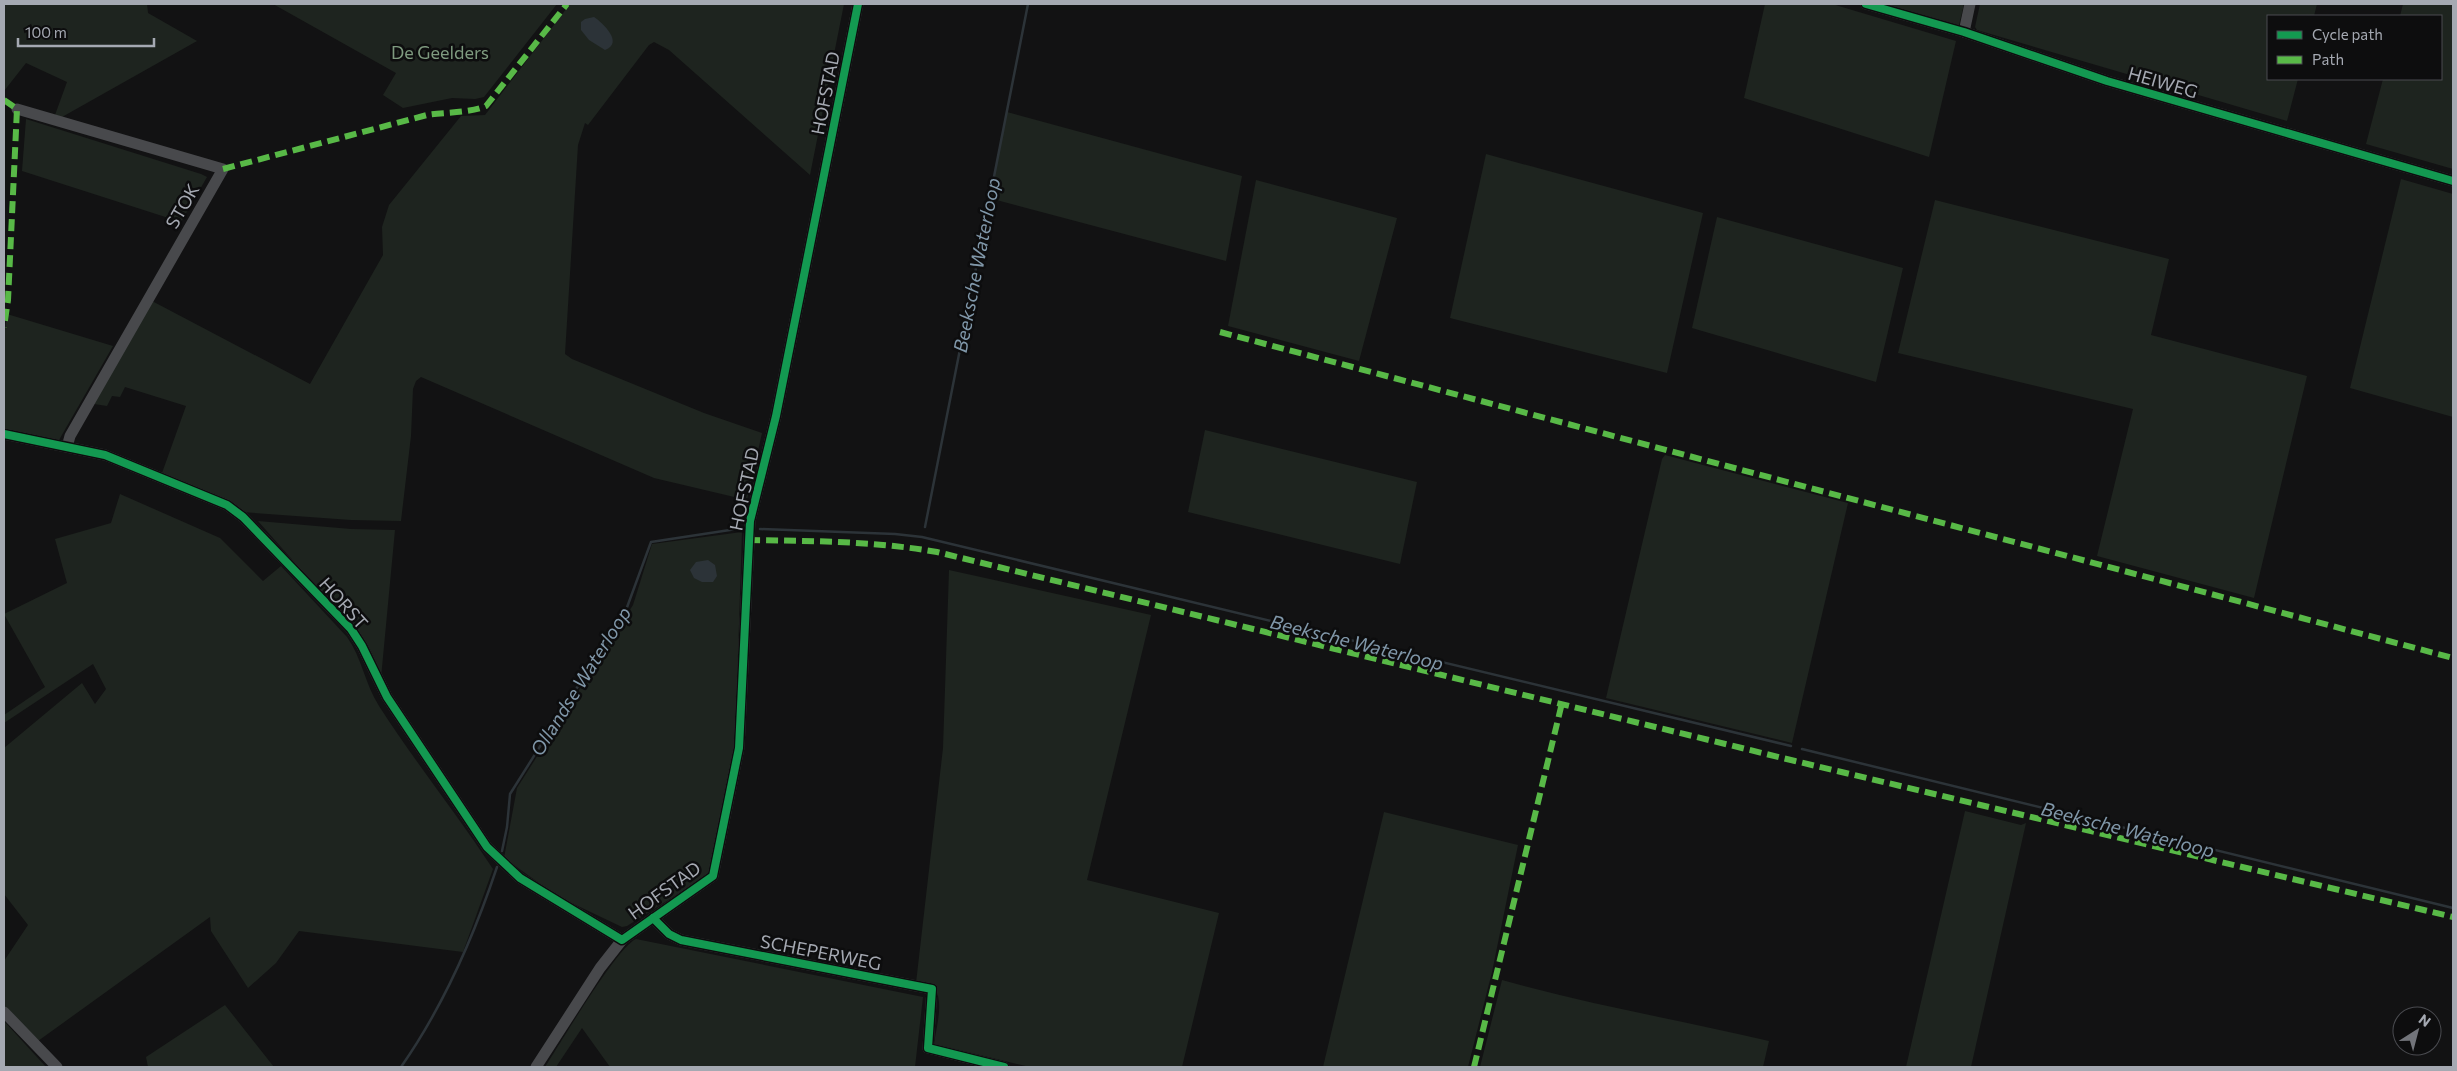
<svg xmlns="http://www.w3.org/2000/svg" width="2457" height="1071" viewBox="0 0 2457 1071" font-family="Commissioner,sans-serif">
  <rect width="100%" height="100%" fill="#121213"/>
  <g fill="#1e241f">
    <polygon points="4,4 147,4 148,13 197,41 62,117 55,115 67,82 26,63 4,91"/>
    <polygon points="273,4 557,4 484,97 475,99 452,98 403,108 383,95 396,73"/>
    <polygon points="570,4 844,4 810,175 669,50 654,42 649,45 588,125 585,123 578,145 565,354 572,359 704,413 762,433 747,500 654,478 421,377 416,381 413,389 411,436 401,521 351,520 242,512 162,473 186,406 125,387 120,397 112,396 107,406 94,404 152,301 310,384 383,255 382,227 389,205 461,116 485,115"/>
    <polygon points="1765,4 1832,4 1956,41 1929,157 1744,98"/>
    <polygon points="1885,4 1964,4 1959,25"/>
    <polygon points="1980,4 2317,4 2314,16 2268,16 2268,79 2298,79 2287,121 1977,30 1975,27"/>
    <polygon points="2403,4 2453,4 2453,169 2366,144 2383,79 2441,79 2441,16 2400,16"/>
    <polygon points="1007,112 1242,176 1226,261 989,198"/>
    <polygon points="26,119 201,174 207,177 181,222 22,171"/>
    <polygon points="1486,154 1703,213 1667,373 1450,318"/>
    <polygon points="2401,179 2453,194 2453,417 2350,388"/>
    <polygon points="1256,180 1397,218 1359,361 1228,326"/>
    <polygon points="1935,200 2169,259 2151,335 2307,376 2254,598 2097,556 2133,409 1898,353"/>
    <polygon points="1717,217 1903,268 1876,382 1692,328"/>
    <polygon points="7,314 113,346 59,440 4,430 4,338"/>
    <polygon points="1205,430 1417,482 1400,564 1188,512"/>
    <polygon points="1665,455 1848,503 1792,743 1606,698 1662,459"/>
    <path d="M120,494L220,538L263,581L281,566L347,637C362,658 365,684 379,706C415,762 457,814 493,869L463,952L299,931L276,963L248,988L211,931L210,917L38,1041L4,1007V961L28,925L4,894V748L82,683L95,704L106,689L93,664L4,723V715L45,687L4,614L67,583L55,539L111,523Z"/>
    <polygon points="258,521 351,529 395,530 381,678 372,662 295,563"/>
    <polygon points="742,532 735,747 708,875 627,926 622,927 557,896 504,858 517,788 633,605 652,544"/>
    <path d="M949,570L1151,615L1087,880L1219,913L1182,1067H1030L934,1044C936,1028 944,1003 935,989L916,983L943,748Z"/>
    <polygon points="1965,811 2021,825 2026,823 1971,1067 1906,1067"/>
    <polygon points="1384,812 1518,845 1492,972 1468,1067 1323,1067"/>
    <path d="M636,939L923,997L915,1067H610L582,1028L556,1067H545C560,1044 617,947 636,939Z"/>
    <path d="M1502,980C1590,1005 1680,1020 1769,1041L1763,1067H1480Z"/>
    <polygon points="225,1005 274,1067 148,1067 146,1057"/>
    <polygon points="4,1021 46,1067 4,1067"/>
  </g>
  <g fill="#2c3338">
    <path d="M594,17C603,23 624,43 605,50L589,40L581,30V22L585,19Z"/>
    <polygon points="708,560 715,565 717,576 713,582 702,582 694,578 690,570 696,562"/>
  </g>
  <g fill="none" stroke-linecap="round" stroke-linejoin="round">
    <g stroke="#2c3338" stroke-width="2.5">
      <polyline points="925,527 1028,4"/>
      <polyline points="760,529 895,534 922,537 1791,746"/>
      <polyline points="1802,749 2453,908"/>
      <polyline points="502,851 507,827 510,794 626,610 651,542 743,528"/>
      <path d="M401,1067C443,1007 474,936 497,867"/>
    </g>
    <g stroke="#48494c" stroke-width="11">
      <polyline points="1866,4 1964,32 2107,81 2453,181"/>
      <polyline points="1964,32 1970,4"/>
      <polyline points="17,109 223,169 70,436 67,447"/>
      <polyline points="4,434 105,455 227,505 243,517 351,629 362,646 387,697 487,847 520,878 622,940"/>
      <polyline points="653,918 669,934 681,940 932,989 928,1048 1004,1067"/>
      <polyline points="4,1012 57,1067"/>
      <polyline points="536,1067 600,968 622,940 713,876 739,748 750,521 776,416 858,4"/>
    </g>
    <g stroke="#58b947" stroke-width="6" stroke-dasharray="12 6" stroke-linecap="butt">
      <polyline points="4,100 17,109 8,300 4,327"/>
      <path d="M223,169L427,115C445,112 471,113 486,106L567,4"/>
      <polyline points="1220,332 2453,658"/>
      <path d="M748,540C812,541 874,541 937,552L1795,761L2453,917"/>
      <polyline points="1474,1067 1562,703"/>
    </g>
    <g stroke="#0d0d0e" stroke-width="11">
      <g id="cycleway">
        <polyline points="1866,4 1964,32 2107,81 2453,181"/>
        <polyline points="4,434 105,455 227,505 243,517 351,629 362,646 387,697 487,847 520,878 622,940 713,876 739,748 750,521 776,416 858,4"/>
        <polyline points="653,918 669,934 681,940 932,989 928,1048 1004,1067"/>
      </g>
    </g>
    <use href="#cycleway" stroke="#139951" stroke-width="8"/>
  </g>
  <g text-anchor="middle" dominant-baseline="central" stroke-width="5" stroke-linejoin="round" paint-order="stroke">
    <g font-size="18" fill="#7e9a7f" stroke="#0d0d0e">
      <text x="440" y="52">De Geelders</text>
    </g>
    <g font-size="18" fill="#a5a9b2" stroke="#0d0d0e">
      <text transform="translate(2163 82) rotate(16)">HEIWEG</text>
      <text transform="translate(825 93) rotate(-79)">HOFSTAD</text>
      <text transform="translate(182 206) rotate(-60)">STOK</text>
      <text transform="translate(744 489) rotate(-78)">HOFSTAD</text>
      <text transform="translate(344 603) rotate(48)">HORST</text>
      <text transform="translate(664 890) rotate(-36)">HOFSTAD</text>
      <text transform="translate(821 952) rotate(11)">SCHEPERWEG</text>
    </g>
    <g font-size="19" font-style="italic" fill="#8097a9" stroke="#0d0d0e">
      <text transform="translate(976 265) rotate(-79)">Beeksche Waterloop</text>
      <text transform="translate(1357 642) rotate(14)">Beeksche Waterloop</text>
      <text transform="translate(580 681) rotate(-58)">Ollandse Waterloop</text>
      <text transform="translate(2128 829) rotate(14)">Beeksche Waterloop</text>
    </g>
  </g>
  <rect width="2457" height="1071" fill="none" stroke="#a5a9b2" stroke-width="10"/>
  <rect x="2267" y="15" width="175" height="65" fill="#0d0d0e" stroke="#4a4b50"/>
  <rect x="2277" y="31" width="25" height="8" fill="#139951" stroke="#4a4b50"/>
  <text x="2312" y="40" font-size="15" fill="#a5a9b2">Cycle path</text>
  <rect x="2277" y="56" width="25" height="8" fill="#58b947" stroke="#4a4b50"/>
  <text x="2312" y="65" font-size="15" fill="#a5a9b2">Path</text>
  <g transform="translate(2417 1031) rotate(36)"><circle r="24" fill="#0d0d0e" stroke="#4a4b50"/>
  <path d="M0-4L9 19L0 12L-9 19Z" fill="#72747a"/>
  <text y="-8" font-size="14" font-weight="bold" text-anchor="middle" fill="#a5a9b2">N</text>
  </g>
  <path d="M18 38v8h136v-8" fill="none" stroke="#a5a9b2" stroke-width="2.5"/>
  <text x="25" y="38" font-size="15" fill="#a5a9b2" stroke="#0d0d0e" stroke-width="4" paint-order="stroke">100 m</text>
</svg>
